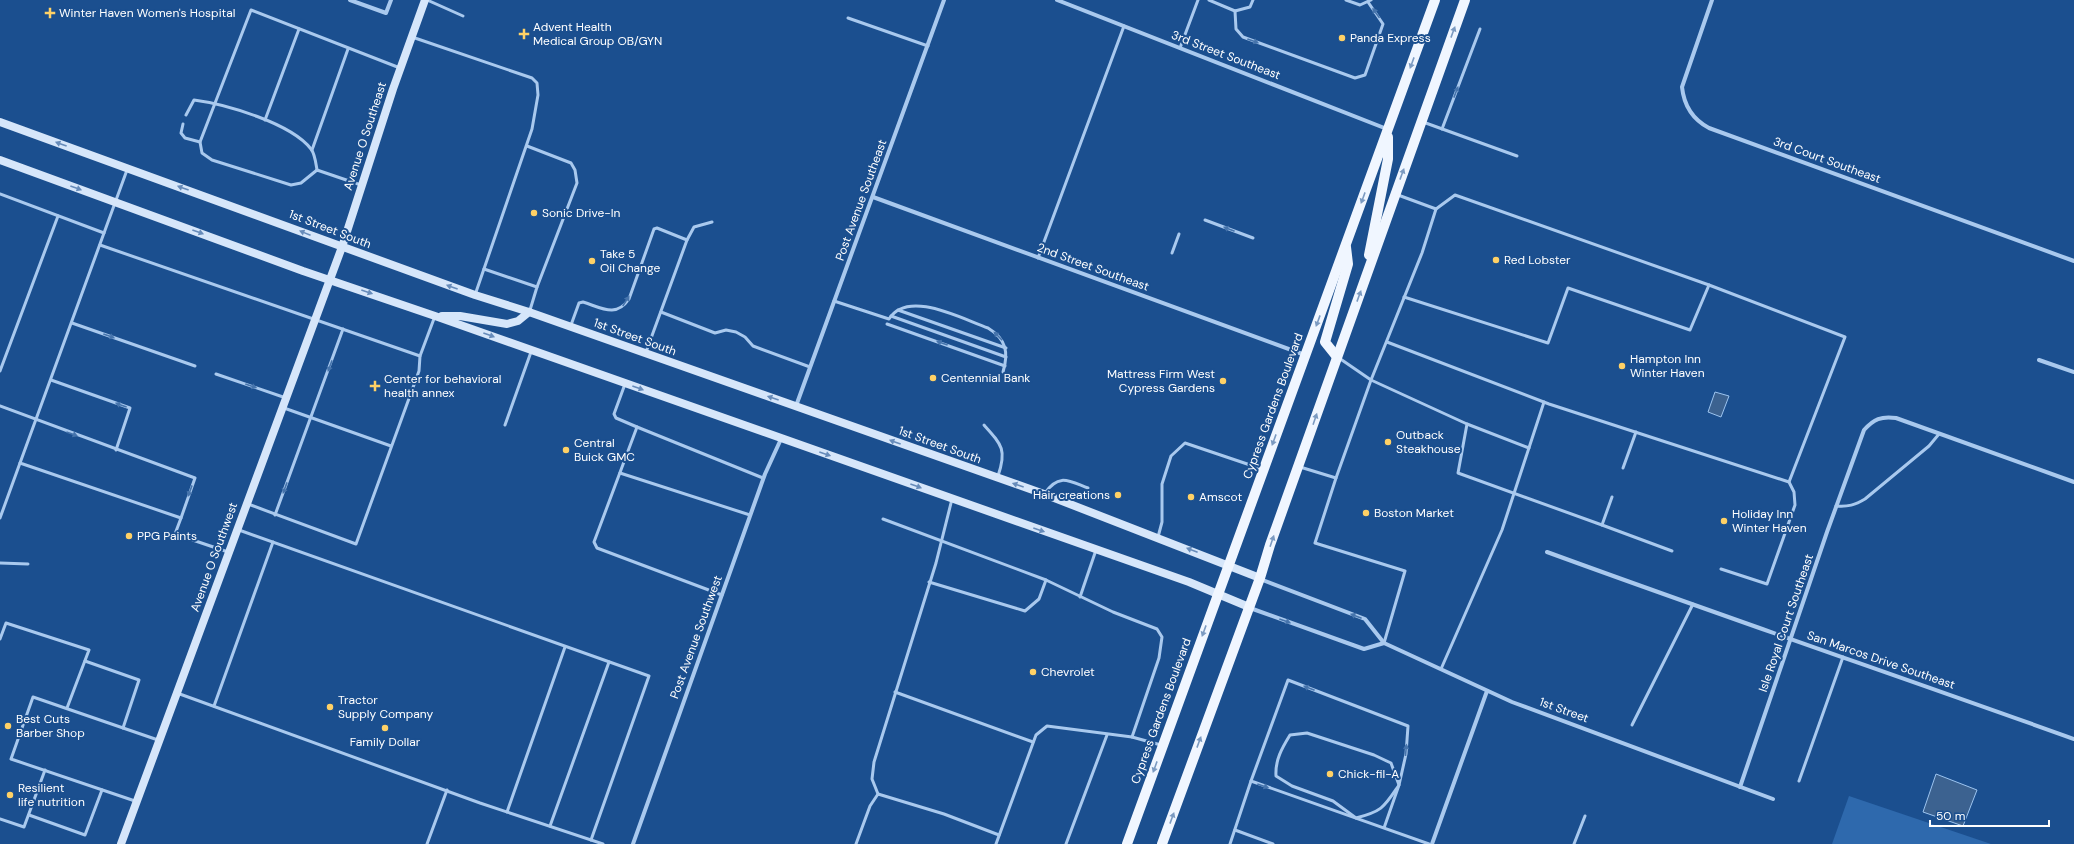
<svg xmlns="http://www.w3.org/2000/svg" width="2074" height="844" viewBox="0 0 2074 844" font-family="'DM Sans',sans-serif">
  <rect width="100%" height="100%" fill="#1b4f8f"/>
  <polygon fill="#2e69ad" points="1849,796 1991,844 1832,844"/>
  <g fill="#3c6290" stroke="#9cc4f0">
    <polygon points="1715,392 1729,396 1721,417 1708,412"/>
    <polygon points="1936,774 1977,790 1963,826 1923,812"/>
  </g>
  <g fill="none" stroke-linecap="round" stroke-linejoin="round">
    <g stroke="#a9c9ee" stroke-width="3">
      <polyline points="427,0 463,16"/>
      <polyline points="1209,0 1235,11 1250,7 1253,0"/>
      <polyline points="1346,0 1360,5 1371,0"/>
      <polyline points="1235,11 1236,29 1243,37 1355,78 1365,75 1383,24 1368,2"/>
      <polyline points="848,18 928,46"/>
      <polyline points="412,37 532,78 537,83 538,95 532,129 475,295"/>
      <polyline points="1180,48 1198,0"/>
      <path d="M186,115L194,100C225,104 291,123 311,149C315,154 316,164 317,170"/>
      <polyline points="265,120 299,29"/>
      <polyline points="1423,122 1517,156"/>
      <polyline points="183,124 181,133 185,138 200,142"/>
      <polyline points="1442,129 1480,29"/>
      <polyline points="527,146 571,163 575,170 577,183 537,287"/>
      <polyline points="312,150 348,49"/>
      <polyline points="127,170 20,463 181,518 175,534 228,552"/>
      <polyline points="361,185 317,170 301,183 291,185 212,160 202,153 200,142 251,10 400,68"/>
      <polyline points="0,194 104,233"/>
      <polyline points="1205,220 1253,238"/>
      <polyline points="100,245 420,356 435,316"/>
      <polyline points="1172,253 1179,234"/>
      <polyline points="1038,258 1124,26"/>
      <polyline points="484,269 537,287 530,310"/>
      <polyline points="1709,285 1845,337 1789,482"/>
      <polyline points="1404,297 1548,343 1568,288 1690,330 1709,285 1455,195 1436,209"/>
      <path d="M834,301L889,319C908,289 962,319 988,328C1006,339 1009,352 1003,372"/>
      <polyline points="898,310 1006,348"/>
      <polyline points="661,312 715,333 726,330 736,332 745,337 753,346 810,367"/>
      <polyline points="891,316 1006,357"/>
      <polyline points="72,323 195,366"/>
      <polyline points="887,324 1005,366"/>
      <path d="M571,325L579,303L583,302C602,308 616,318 629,299L654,229L657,228L687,240"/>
      <polyline points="1387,342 1549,404 1789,482 1794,492 1795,505 1767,584 1721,569"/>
      <polyline points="646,352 687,240 694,227 712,222"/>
      <polyline points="1339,358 1371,380 1422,253 1436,209 1398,195"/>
      <polyline points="0,371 58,216"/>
      <polyline points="216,374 286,398"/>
      <polyline points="51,380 130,408 116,450"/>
      <polyline points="625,384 614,414 616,418 637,427 594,542 597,548 722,595"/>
      <polyline points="0,406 195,478 181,518"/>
      <polyline points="284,408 391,446"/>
      <polyline points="1467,424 1529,448"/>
      <polyline points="505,425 531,352"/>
      <path d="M984,425C1002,445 1007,450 998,476"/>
      <polyline points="637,427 763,478"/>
      <polyline points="1300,467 1336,478"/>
      <polyline points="1623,468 1636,432"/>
      <polyline points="620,473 750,515"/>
      <path d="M1045,493C1059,473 1069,481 1088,488"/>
      <polyline points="248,504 356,544 419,371 420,356"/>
      <path d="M1836,506C1848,507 1855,505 1865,499L1929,446L1939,434"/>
      <polyline points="275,515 343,329"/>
      <polyline points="0,518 20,463"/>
      <polyline points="883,519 1046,580 1039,599 1025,611 929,582"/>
      <polyline points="1602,525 1672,551"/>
      <polyline points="239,530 649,676 591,840"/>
      <polyline points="1158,537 1162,522 1162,484 1171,456 1185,443 1262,469"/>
      <polyline points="0,563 28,564"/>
      <polyline points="1046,580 1113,612 1157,629 1162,637 1159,658 1132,737"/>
      <polyline points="1080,597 1096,550"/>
      <polyline points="0,639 6,623 89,650 67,708"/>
      <polyline points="1384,643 1405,571 1315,543 1336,478 1371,380 1467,424 1458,473 1602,525 1612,497"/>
      <polyline points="85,661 139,680 123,728"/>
      <polyline points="1441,669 1502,530 1544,402"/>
      <polyline points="895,692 1033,742"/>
      <polyline points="177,693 480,803 603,844"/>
      <polyline points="214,706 273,542"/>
      <polyline points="1632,725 1693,604"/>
      <path d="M1307,733L1374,755L1391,763L1399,785C1384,807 1383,811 1356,818L1333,801L1292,786L1276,776C1275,760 1282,748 1290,735Z"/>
      <polyline points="1799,781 1843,657"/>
      <polyline points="878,794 872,779 874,762 936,563 952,499"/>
      <polyline points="135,801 11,759 33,697 158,740"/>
      <polyline points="507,812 565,647"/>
      <polyline points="29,815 85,835 102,790"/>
      <polyline points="0,819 24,827 45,770"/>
      <polyline points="550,826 609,662"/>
      <polyline points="1384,828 1399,785 1406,754 1408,726 1288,680 1251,781 1429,844"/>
      <polyline points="1235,830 1273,844"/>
      <polyline points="427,844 447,790"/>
      <polyline points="856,844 870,806 878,794 944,814 999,835"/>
      <polyline points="996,844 1036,735 1047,726 1132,737 1161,745"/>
      <polyline points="1066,844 1107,735"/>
      <polyline points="1230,844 1251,781"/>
      <polyline points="1574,844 1585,816"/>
    </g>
    <g stroke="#a9c9ee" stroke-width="4">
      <polyline points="350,0 386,13 391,0"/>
      <polyline points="1057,0 1387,129"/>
      <path d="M1712,0L1682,87C1684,106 1692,119 1709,128L2074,261"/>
      <polyline points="873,197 1305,355"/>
      <polyline points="2039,360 2074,372"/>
      <polyline points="796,406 944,0"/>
      <path d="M1547,552C1722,616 1898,676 2074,739"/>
      <polyline points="1260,579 1365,619 1384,643 1512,702 1773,799"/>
      <polyline points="1250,608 1364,649 1384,643"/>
      <path d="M1740,787L1827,532L1864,430C1874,419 1881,416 1896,418L2074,482"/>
      <polyline points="633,844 765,474 781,439"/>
      <polyline points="1432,844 1487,691"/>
    </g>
    <g stroke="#d6e6fa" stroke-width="8">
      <polyline points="0,122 475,295 529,312 1044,494 1260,578"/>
      <polyline points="0,160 303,271 435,316 1189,582 1249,607"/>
      <polyline points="442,316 460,316 507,324 518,321 529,312"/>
      <polyline points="121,844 342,247 393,89 425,0"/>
    </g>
    <g stroke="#f0f6ff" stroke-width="10">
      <polyline points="1369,255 1388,159 1388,137"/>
      <polyline points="1337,357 1325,342 1348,264 1346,247"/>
      <polyline points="1127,844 1435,0"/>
      <polyline points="1162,844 1260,578 1270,545 1465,0"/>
    </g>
  </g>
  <defs><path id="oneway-solid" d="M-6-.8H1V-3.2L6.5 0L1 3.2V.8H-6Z"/></defs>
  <g fill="#4674ac">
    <use href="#oneway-solid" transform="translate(1376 13) rotate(-125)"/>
    <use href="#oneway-solid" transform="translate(1253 41) rotate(20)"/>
    <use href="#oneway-solid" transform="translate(1456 92) rotate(-69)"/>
    <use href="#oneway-solid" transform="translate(1229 229) rotate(-159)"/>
    <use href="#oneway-solid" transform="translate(626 301) rotate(-57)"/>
    <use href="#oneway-solid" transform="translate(109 336) rotate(20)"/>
    <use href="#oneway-solid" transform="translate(998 336) rotate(-135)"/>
    <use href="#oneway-solid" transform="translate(942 343) rotate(-160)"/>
    <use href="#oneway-solid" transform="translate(330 366) rotate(110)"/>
    <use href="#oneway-solid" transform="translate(251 386) rotate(19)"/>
    <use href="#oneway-solid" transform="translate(121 405) rotate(-160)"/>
    <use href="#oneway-solid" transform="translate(72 434) rotate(20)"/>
    <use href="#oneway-solid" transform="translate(285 488) rotate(110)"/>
    <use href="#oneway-solid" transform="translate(190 491) rotate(110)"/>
    <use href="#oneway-solid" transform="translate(1356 616) rotate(-159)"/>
    <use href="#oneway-solid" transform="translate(1285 621) rotate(20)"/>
    <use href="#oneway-solid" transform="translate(1309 688) rotate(-159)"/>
    <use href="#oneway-solid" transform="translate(1406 750) rotate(-85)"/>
    <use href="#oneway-solid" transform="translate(1263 786) rotate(19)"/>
  </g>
  <g fill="#7b9ac1">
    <use href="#oneway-solid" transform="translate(1453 32) rotate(-70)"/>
    <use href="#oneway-solid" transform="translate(1412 63) rotate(110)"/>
    <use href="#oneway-solid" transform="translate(1402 174) rotate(-70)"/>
    <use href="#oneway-solid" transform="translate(1363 198) rotate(110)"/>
    <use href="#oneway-solid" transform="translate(1359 296) rotate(-70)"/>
    <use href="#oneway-solid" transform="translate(1318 321) rotate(110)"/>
    <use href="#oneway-solid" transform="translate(1315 419) rotate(-71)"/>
    <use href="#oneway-solid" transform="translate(1274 440) rotate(110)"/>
    <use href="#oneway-solid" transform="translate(1272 541) rotate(-71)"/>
    <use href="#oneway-solid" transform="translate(1204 631) rotate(110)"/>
    <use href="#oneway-solid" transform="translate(1199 742) rotate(-70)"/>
    <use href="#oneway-solid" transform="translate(1155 767) rotate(110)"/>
    <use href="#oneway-solid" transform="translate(1172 818) rotate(-70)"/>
  </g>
  <g fill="#668bba">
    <use href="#oneway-solid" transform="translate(61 144) rotate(-160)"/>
    <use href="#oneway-solid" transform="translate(76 188) rotate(20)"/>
    <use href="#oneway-solid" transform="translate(183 188) rotate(-160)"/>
    <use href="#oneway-solid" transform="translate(198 232) rotate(20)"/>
    <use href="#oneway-solid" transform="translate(305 233) rotate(-158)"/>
    <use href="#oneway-solid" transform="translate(452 287) rotate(-160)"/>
    <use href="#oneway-solid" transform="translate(367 292) rotate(19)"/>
    <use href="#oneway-solid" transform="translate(489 335) rotate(20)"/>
    <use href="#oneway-solid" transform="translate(638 388) rotate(20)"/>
    <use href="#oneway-solid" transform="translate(773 398) rotate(-161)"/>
    <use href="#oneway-solid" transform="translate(895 442) rotate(-160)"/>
    <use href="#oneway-solid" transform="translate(825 454) rotate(19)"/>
    <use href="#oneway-solid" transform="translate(1018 485) rotate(-161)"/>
    <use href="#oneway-solid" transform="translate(916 486) rotate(20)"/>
    <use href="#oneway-solid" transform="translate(1039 530) rotate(19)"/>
    <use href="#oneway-solid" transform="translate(1192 550) rotate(-159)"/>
  </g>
  <g fill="#ffd166" stroke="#1b4f8f" stroke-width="1.5">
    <path d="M48 7h4v4h4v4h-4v4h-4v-4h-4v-4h4z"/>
    <path d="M522 28h4v4h4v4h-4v4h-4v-4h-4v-4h4z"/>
    <circle cx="1342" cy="38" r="4"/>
    <circle cx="534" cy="213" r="4"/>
    <circle cx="1496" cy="260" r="4"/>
    <circle cx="592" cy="261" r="4"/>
    <circle cx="1622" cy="366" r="4"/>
    <circle cx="933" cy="378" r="4"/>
    <circle cx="1223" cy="381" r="4"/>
    <path d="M373 380h4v4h4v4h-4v4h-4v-4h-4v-4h4z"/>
    <circle cx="1388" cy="442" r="4"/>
    <circle cx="566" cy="450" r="4"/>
    <circle cx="1118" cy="495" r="4"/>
    <circle cx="1191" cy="497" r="4"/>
    <circle cx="1366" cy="513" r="4"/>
    <circle cx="1724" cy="521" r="4"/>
    <circle cx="129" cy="536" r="4"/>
    <circle cx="1033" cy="672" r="4"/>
    <circle cx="330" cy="707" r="4"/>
    <circle cx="8" cy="726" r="4"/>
    <circle cx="385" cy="728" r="4"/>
    <circle cx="1330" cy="774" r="4"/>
    <circle cx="10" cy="795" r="4"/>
  </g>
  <g text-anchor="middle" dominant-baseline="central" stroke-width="4" stroke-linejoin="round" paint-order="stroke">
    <g font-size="12" fill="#fff" stroke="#1b4f8f" text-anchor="start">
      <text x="59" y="13">Winter Haven Women's Hospital</text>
      <text x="533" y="27">Advent Health<tspan x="533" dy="14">Medical Group OB/GYN</tspan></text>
      <text x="1350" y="38">Panda Express</text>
      <text x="542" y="213">Sonic Drive-In</text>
      <text x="600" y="254">Take 5<tspan x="600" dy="14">Oil Change</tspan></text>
      <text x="1504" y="260">Red Lobster</text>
      <text x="1630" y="359">Hampton Inn<tspan x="1630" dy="14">Winter Haven</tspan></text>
      <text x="1215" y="374" text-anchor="end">Mattress Firm West<tspan x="1215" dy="14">Cypress Gardens</tspan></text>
      <text x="941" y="378">Centennial Bank</text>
      <text x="384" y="379">Center for behavioral<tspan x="384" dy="14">health annex</tspan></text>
      <text x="1396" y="435">Outback<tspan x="1396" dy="14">Steakhouse</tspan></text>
      <text x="574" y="443">Central<tspan x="574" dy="14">Buick GMC</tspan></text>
      <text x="1110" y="495" text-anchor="end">Hair creations</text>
      <text x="1199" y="497">Amscot</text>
      <text x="1374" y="513">Boston Market</text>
      <text x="1732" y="514">Holiday Inn<tspan x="1732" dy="14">Winter Haven</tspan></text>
      <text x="137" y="536">PPG Paints</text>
      <text x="1041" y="672">Chevrolet</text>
      <text x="338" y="700">Tractor<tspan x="338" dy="14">Supply Company</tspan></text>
      <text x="16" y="719">Best Cuts<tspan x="16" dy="14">Barber Shop</tspan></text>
      <text x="385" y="742" text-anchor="middle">Family Dollar</text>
      <text x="1338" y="774">Chick-fil-A</text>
      <text x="18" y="788">Resilient<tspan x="18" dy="14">life nutrition</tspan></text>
    </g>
    <g font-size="12" fill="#fff" stroke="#1b4f8f">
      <text transform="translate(1226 55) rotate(21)">3rd Street Southeast</text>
      <text transform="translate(365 136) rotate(-72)">Avenue O Southeast</text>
      <text transform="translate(1827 160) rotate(20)">3rd Court Southeast</text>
      <text transform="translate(861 200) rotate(-70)">Post Avenue Southeast</text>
      <text transform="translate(330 229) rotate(21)">1st Street South</text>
      <text transform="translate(1093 267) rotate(20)">2nd Street Southeast</text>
      <text transform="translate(635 337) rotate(20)">1st Street South</text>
      <text transform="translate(1273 406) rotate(-70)">Cypress Gardens Boulevard</text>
      <text transform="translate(940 445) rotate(20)">1st Street South</text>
      <text transform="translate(214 557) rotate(-70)">Avenue O Southwest</text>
      <text transform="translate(1786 623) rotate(-71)">Isle Royal Court Southeast</text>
      <text transform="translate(696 637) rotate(-70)">Post Avenue Southwest</text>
      <text transform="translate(1881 660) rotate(19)">San Marcos Drive Southeast</text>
      <text transform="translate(1564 710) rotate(20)">1st Street</text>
      <text transform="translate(1161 711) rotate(-70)">Cypress Gardens Boulevard</text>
    </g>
  </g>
  <path d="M1930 820v6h119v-6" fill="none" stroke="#ffffff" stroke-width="2"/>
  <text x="1936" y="820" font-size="12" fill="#ffffff" stroke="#1b4f8f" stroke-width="3" paint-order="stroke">50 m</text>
</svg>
